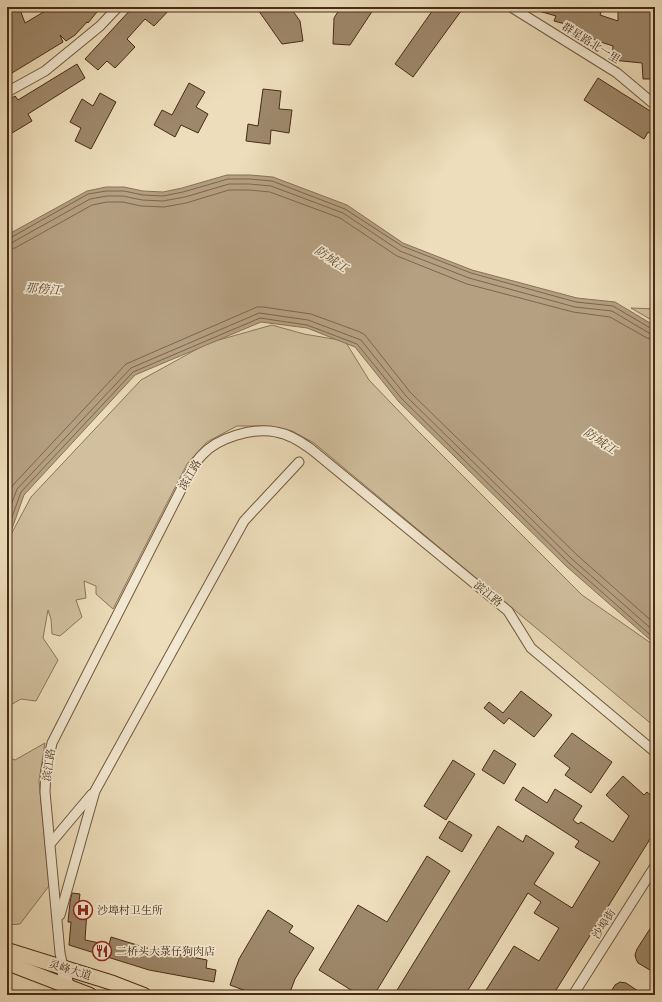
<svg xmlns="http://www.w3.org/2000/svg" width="662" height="1002" viewBox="0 0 662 1002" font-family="'IM FELL Great Primer','Noto Serif SC',serif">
  <rect width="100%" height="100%" fill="#edddba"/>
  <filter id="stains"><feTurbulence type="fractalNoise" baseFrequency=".005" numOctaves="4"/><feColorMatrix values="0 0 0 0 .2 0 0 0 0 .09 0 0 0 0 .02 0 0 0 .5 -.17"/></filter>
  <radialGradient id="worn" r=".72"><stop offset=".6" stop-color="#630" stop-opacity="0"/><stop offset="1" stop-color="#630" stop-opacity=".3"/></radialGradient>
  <g fill="#d1bf9e" stroke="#8c755a">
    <polygon points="631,308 655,309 655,322"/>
    <polygon points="272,325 304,334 345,341 369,380 417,430 582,595 655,646 655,727 314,443 292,431 264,426 237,426 207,442 187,464 113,609 96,594 96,586 84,581 86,598 76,600 82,617 60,636 52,634 51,619 48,610 43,638 58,660 36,701 21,699 7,707 7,542 31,497 141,380 208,343"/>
    <polygon points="45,743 39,781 49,886 20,924 7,925 7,757 15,760"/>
  </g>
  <polygon fill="#b5a082" stroke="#897157" points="227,175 250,175 273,177 347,205 403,243 472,270 577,298 615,302 655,326 655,644 566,566 399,402 355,347 307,328 261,322 135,375 24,495 7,543 7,235 87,191 106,187 124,187 143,191 163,192 182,188"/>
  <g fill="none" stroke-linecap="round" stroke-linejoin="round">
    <g stroke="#7e664c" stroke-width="1">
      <polyline points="7,238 10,238 88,194 106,191 124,191 143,195 163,196 183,192 228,179 249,179 272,181 345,209 402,246 471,273 576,302 613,306 652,329 655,329"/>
      <polyline points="7,243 13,242 90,199 107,196 123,196 142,200 163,201 185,197 229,184 249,184 271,186 343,213 400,251 469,278 575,307 612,311 649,333 655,334"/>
      <polyline points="7,249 15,248 92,205 107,202 123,202 141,206 164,207 186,203 229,190 249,190 270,192 340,218 397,256 467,284 573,312 610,317 647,338 655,340"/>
      <polyline points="7,498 13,485 126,364 257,307 263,307 311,314 360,332 365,335 410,392 577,555 655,624"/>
      <polyline points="7,516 17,489 131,368 259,313 308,320 361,340 406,396 572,559 655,632"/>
      <polyline points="7,531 21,492 133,372 260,318 307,325 357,344 402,399 569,563 655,639"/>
    </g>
  </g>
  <g fill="#9e886b" stroke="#482b16">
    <polygon points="7,7 19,7 25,23 52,7 101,7 88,23 87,22 75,35 66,41 60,35 63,42 7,76"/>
    <polygon points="133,7 172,7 154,26 145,19 127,39 135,47 115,68 107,61 98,70 85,59"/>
    <polygon points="256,7 290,7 300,21 303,41 282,44"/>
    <polygon points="341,7 375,7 350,45 333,44 334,18"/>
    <polygon points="435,7 464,7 413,77 395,64"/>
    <polygon points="532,7 603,7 600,15 618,21 618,7 655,7 655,79 643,79 642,63 612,60 613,46 567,31 569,25 554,21 556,16 532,9"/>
    <polygon points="77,64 85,78 28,114 32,121 7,136 7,101 15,96 18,100"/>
    <polygon points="598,78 655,114 655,136 648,132 644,139 584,100"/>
    <polygon points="189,83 205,92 196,107 208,114 198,133 181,125 175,137 154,125 162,110 172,115"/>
    <polygon points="263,89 281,91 279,109 292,110 289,133 271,130 270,144 246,141 248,124 258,126"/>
    <polygon points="100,93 116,102 91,149 75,141 81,128 70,122 82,99 93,106"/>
    <polygon points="521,691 552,715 534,737 509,718 504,724 484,708 489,702 503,713"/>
    <polygon points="572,733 612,762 591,793 565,775 570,768 554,756"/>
    <polygon points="494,750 516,764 504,784 482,770"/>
    <polygon points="453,760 475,774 446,820 424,806"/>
    <polygon points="623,776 644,795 647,792 655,799 655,831 553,995 483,995 514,946 539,961 559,928 534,913 541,902 528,893 465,995 394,995 498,826 523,842 526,835 554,853 534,884 572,908 600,862 575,847 579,841 515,800 523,787 547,803 555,789 582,806 573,820 578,824 581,822 613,842 629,816 606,795"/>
    <polygon points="449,821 472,835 462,852 439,838"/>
    <polygon points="427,856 450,871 374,995 359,995 319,970 358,905 387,922"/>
    <polygon points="72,893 80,894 78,909 87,910 85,940 109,945 111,937 160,952 161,951 207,960 206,968 216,970 214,982 149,970 69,945 71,922 68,922 70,902"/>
    <polygon points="268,910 293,926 289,932 314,948 295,979 289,995 257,995 230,985 239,959"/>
    <polygon points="655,921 655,973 638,963 636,959 635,955 637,949"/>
    <polygon points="620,982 626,983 644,995 609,995 615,985"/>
  </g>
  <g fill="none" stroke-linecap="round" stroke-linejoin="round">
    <g stroke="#71583f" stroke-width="11">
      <g id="street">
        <polyline points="511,7 617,73 655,105"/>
        <polyline points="7,92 45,71 100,26 118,7"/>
        <polyline points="50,844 92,794"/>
        <polyline points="60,915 95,791 244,521 299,462"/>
        <path d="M63,967L60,953L45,792L46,770L52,743L191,470C194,465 198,459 202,455C217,438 253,427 276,432C289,434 300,441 311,449L508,611L531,648L655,752"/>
        <polyline points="573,995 655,866"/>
      </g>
    </g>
    <g stroke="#482b16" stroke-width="15">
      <polyline id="secondary" points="63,967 67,986 66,995"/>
    </g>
    <g stroke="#482b16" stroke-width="16">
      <g id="primary">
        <polyline points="7,950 113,983 144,995"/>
        <polyline points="7,963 90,995"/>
      </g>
    </g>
    <use href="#street" stroke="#f3e9d2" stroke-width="9"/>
    <use href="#secondary" stroke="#f3e9d2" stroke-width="13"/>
    <use href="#primary" stroke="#edddba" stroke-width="14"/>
  </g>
  <defs>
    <g id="hospital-ring" transform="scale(1)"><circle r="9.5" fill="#f3e9d2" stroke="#8f2418" stroke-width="1.5"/><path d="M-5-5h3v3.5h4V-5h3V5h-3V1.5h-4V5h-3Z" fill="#8f2418"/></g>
    <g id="restaurant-ring" transform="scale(1)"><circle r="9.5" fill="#f3e9d2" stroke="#8f2418" stroke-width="1.5"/><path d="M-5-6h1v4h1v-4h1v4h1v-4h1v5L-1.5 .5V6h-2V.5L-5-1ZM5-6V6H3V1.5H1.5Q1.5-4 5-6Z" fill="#8f2418"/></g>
  </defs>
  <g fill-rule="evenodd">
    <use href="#hospital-ring" x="83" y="910"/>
    <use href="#restaurant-ring" x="102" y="951"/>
  </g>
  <g text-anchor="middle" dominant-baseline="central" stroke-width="3.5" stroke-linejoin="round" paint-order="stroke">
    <g font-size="11" fill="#482b16" stroke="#f3e9d2">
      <text transform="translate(591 43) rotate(32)">群星路北一里</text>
      <text transform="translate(190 475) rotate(-59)">滨江路</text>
      <text transform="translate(488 594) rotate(39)">滨江路</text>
      <text transform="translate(49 765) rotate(-82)">滨江路</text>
      <text transform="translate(604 924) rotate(-58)">沙埠街</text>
      <text transform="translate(70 970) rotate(17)">灵峰大道</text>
    </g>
    <g font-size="11" fill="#482b16" stroke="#f3e9d2" text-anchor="start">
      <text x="97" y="910">沙埠村卫生所</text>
      <text x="116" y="951">二桥头大菉仔狗肉店</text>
    </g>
    <g font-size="12" font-style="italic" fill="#634831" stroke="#f3e9d2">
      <text transform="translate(331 259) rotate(34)">防城江</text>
      <text transform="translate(43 289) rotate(5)">那傍江</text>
      <text transform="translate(600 441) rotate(34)">防城江</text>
    </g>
  </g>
  <rect width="662" height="1002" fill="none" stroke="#edddba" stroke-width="24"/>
  <rect x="8" y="8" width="646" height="986" fill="none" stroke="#482b16" stroke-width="2"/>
  <rect x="12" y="12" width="638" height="978" fill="none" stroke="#482b16"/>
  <rect width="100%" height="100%" filter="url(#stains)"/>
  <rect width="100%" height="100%" fill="url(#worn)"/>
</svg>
